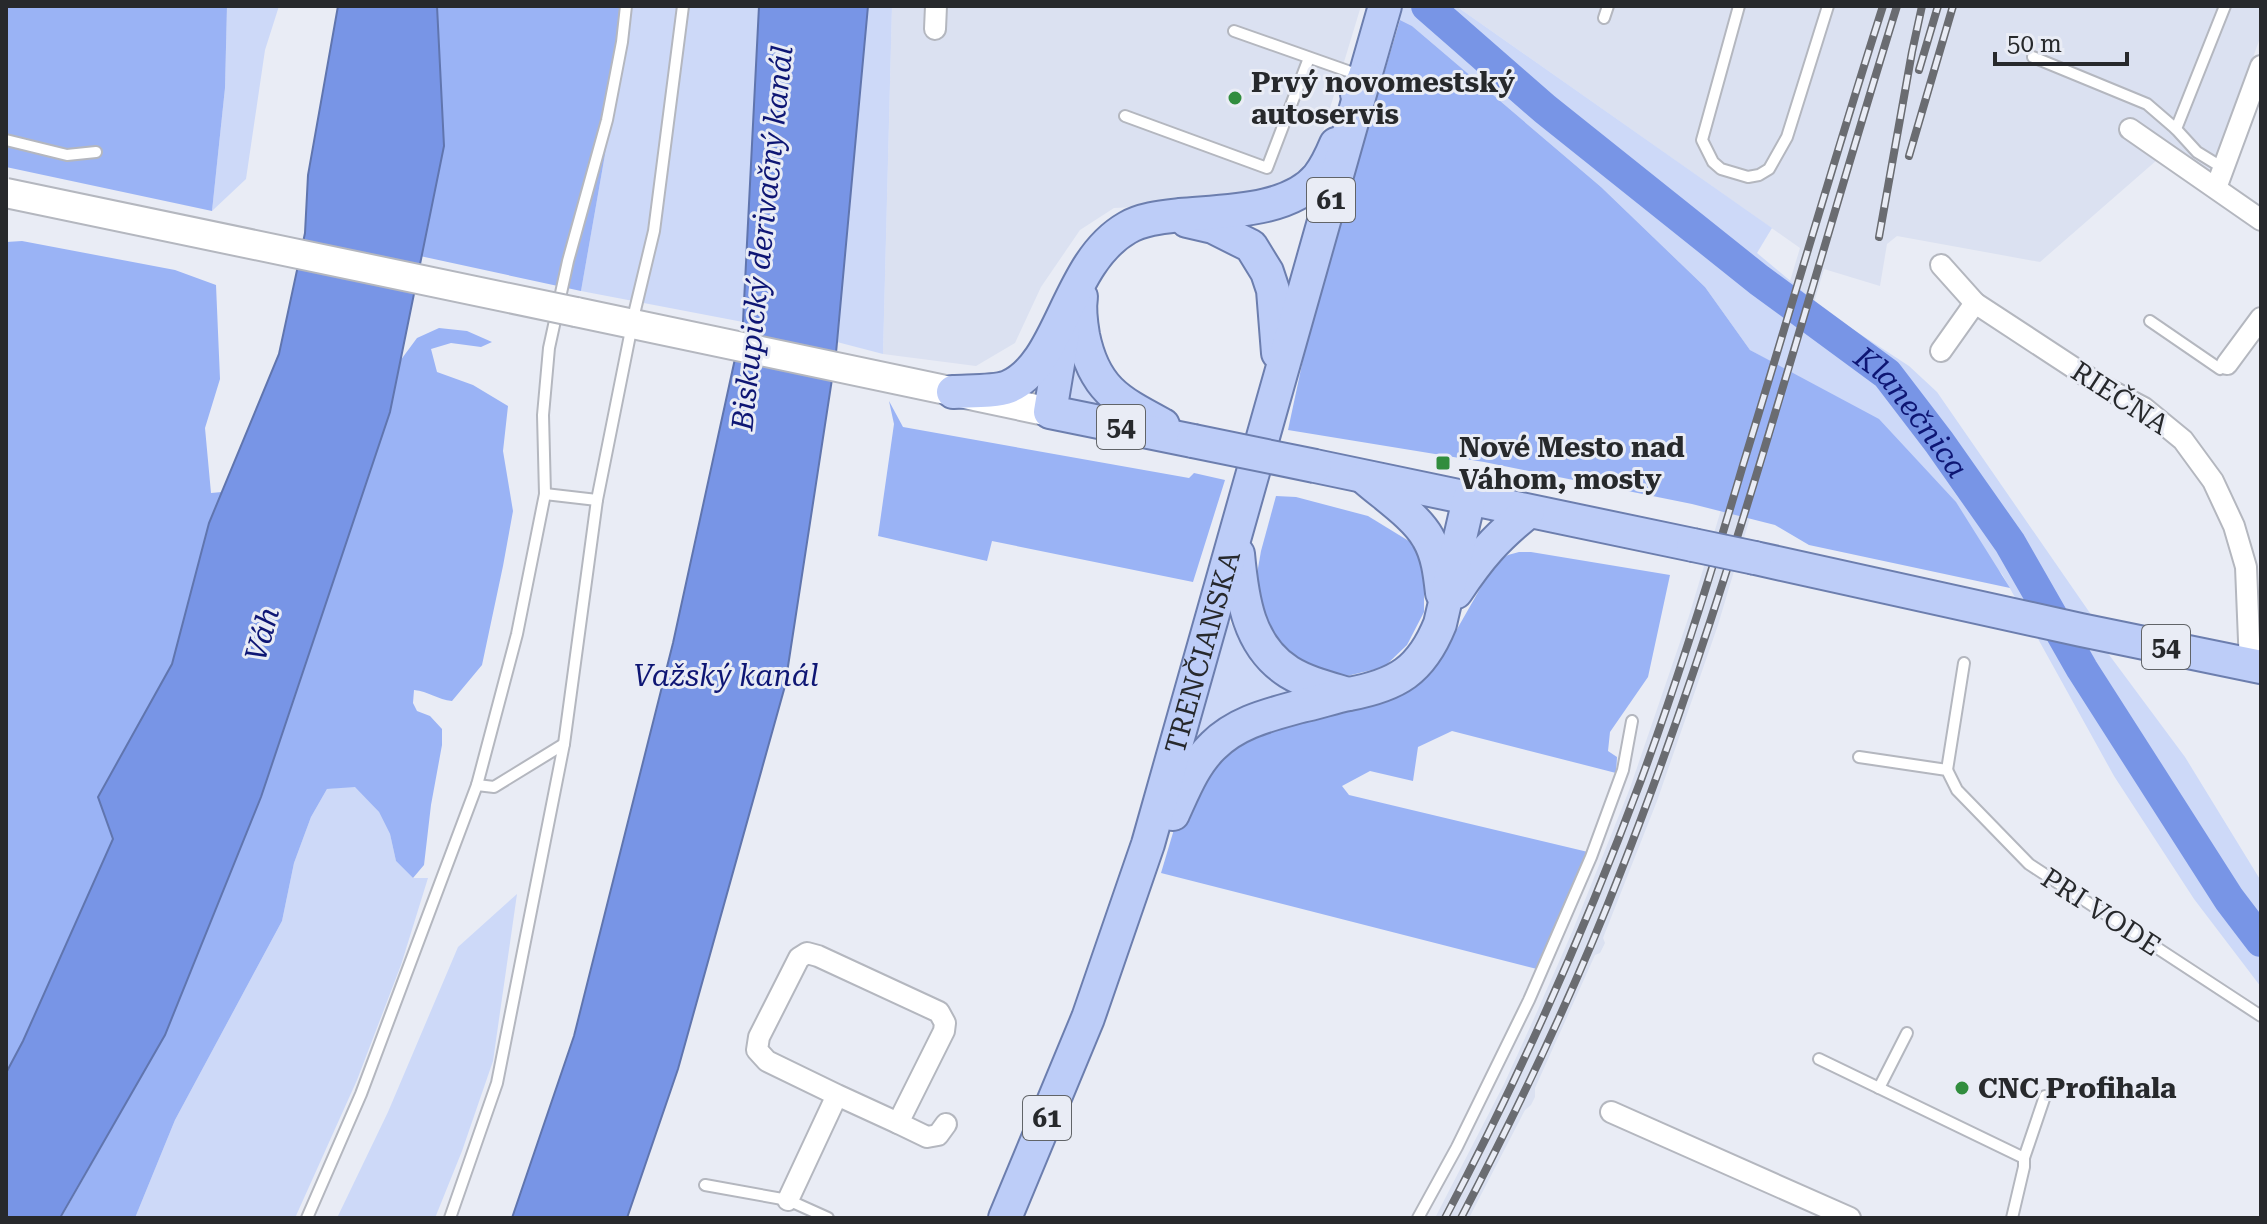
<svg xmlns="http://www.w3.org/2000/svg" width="2267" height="1224" viewBox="0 0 2267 1224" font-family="'Roboto Serif',serif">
  <rect width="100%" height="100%" fill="#e9ecf5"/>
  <g fill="#dbe1f1">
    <polygon points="892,6 1361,6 1317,151 1277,194 1221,203 1114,208 1080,230 1041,287 1015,343 976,366 883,354"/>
    <polygon points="1456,6 2261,6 2261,35 2205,193 2157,160 2040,262 1897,236 1887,244 1880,286 1824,269 1718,625 1657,801 1603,938 1605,943 1600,953 1595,955 1535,1088 1535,1097 1531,1105 1525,1110 1469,1218 1435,1218 1504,1084 1536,1014 1573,930 1630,788 1689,616 1800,248"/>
  </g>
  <g fill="#cdd9f8">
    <polygon points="227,6 279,6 265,50 246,179 212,211 225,88"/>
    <polygon points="628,6 759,6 743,322 581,291 626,35"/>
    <polygon points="868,6 892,6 883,354 837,342"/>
    <polygon points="1372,6 1456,6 1772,228 1757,253 1831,315 1909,366 1937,392 2101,629 2107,652 2185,757 2261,881 2261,987 2194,899 2114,776 2002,574 1805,381 1750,350 1705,287 1601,187 1412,26"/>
    <polygon points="1073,354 1102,405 1068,399"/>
    <polygon points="1228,618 1252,663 1272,679 1296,693 1261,701 1229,714 1195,740 1201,711"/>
    <polygon points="355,786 379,812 390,834 396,861 413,878 428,878 401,965 357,1080 295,1218 135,1218 175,1120 282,921 294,863 311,817 327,789"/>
    <polygon points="517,894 493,1061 462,1151 435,1218 337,1218 388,1112 458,947"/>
  </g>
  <g fill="#9ab3f5">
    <polygon points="6,6 227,6 225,88 212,211 6,167"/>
    <polygon points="437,6 628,6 626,35 581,291 420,256 444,146"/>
    <polygon points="1400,20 1412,26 1601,187 1705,287 1750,350 1879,419 1956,502 2010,588 1809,545 1775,525 1692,504 1484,462 1288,430 1314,308"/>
    <polygon points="22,241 175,270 216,285 220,379 205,428 211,493 222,492 209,523 172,664 98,797 113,839 23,1041 6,1073 6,242"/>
    <path d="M439,328L467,331L492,342L481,347L451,343L431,349L437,372L473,385L508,406L503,451L513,511L503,566L482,665L452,701C438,700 428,691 414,690L413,703L417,711L430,716L442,729V745L431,805L424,865L413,878L396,861L390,834L379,812L355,787L327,789L311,817L294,863L282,921L175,1120L135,1218H61L165,1035L261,797L390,412L400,361L417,338Z"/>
    <polygon points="889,401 903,427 1189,478 1194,473 1225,480 1193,582 992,541 987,561 878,536 894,424"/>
    <polygon points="1276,496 1296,497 1368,516 1417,546 1424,581 1424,612 1407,645 1384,667 1347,676 1295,663 1267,633 1254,591 1261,551"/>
    <polygon points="1519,552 1531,552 1670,575 1648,677 1610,732 1608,751 1617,757 1616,773 1452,731 1418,747 1413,781 1370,771 1342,786 1349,795 1588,852 1537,969 1161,873 1175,826 1220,745 1444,652 1489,573 1499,561 1508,555"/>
  </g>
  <g fill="#7895e6" stroke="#6075ae" stroke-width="2">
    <polygon points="338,6 437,6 444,146 390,412 261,797 165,1035 60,1218 6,1218 6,1073 23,1041 113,839 98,797 172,664 209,523 279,354 305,233 308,175"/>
    <polygon points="759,6 868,6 836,353 785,686 678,1069 627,1218 512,1218 574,1036 673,643 743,322"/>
  </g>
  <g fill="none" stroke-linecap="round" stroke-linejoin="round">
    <path stroke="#7895e6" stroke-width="32" id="s1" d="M1427,6L1545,109L1759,280L1887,374L1939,442L2010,543L2082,669L2229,899L2261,941"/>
    <g stroke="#b4b7bf" stroke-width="14">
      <g id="lane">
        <polyline points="1739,6 1702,140 1713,162 1721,169 1748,177 1759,175 1769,169 1787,137 1828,6"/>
        <polyline points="1604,18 1608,6"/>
        <polyline points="1234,31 1359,75"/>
        <polyline points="2033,57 2147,104 2176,129"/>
        <polyline points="1125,116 1267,168 1309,58"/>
        <polyline points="6,140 67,155 96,152"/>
        <polyline points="2223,168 2197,152 2176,129 2225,6"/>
        <polyline points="2150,321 2220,369 2227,364"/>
        <polyline points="545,494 597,500"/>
        <polyline points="1859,757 1947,770 1957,790 2029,864 2261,1016"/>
        <polyline points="1947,770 1964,663"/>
        <polyline points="477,785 494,787 564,744"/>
        <polyline points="1819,1059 2024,1158"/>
        <polyline points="1879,1088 1907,1033"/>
        <polyline points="705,1185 788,1200 828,1218"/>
        <polyline points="307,1218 361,1094 477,785 517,634 545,494 543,415 549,348 568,261 607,120 622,42 626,6"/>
        <polyline points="450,1218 497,1083 564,744 597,500 635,310 654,231 683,6"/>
        <polyline points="1418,1218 1457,1147 1529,1000 1591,857 1623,770 1632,721"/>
        <polyline points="2012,1218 2024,1167 2024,1158 2045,1096"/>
      </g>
    </g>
    <g stroke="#b4b7bf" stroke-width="24">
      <g id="street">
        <polyline points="935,29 936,6"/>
        <polyline points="2130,129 2261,220"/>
        <polyline points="2216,188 2261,66"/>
        <polyline points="1941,265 1975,303"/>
        <polyline points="1941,351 1975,303 2100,385 2144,408 2183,440 2213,481 2234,526 2246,567 2250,665"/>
        <polyline points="2227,364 2261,318"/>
        <polyline points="1611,1112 1850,1218"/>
        <polyline points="898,1123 927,1137 938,1135 946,1124"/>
        <polyline points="788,1200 837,1095 767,1061 757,1050 759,1037 799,958 807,953 818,956 939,1012 945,1023 944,1031 898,1123 837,1095"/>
      </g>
    </g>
    <g stroke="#b4b7bf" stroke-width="32">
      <polyline id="secondary" points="576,312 1050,412"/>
    </g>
    <g stroke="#6c7eae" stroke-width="36">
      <g id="primary">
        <polyline points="1357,94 1365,76 1385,6"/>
        <polyline points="1187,221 1213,227 1251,246 1267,272 1273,290 1278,353"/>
        <path d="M1081,297C1079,309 1081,323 1083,335C1094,389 1118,401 1163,425"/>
        <polyline points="1063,334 1050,412 1193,441"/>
        <path d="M953,392C968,391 995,392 1008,387C1062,364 1066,263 1127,228C1142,219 1163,217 1180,215C1223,211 1289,212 1318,177C1326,167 1331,156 1336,144"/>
        <polyline points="1315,466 1693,545"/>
        <path d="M1365,478C1384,495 1416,516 1428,538C1438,555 1440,575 1442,593"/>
        <path d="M1238,554C1242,598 1248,646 1289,672C1307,683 1328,688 1348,694"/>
        <polyline points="1755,558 2081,630 2261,667"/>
        <path d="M1456,592C1480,556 1495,539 1528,512"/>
        <path d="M1173,814C1184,790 1194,764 1213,746C1237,722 1269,715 1301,706C1317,703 1333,697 1349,694C1397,685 1421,671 1440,624L1469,499"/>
        <path id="s2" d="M1005,1218L1088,1018L1148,844L1365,76"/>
      </g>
    </g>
    <use href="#lane" stroke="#fff" stroke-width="10"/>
    <use href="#street" stroke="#fff" stroke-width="20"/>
    <use href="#secondary" stroke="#fff" stroke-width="28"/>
    <use href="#primary" stroke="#bdcdf8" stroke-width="32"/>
    <g stroke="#6a6c71" stroke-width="8">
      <g id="rail">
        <polyline points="1919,70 1938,6"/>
        <polyline points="1909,156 1953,6"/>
        <polyline points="1879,237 1912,52 1922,6"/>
        <path d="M1445,1218C1520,1076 1585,930 1641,780C1679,677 1712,571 1743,465C1790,312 1834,159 1883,6"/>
        <path d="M1461,1218C1520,1105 1575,990 1621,871C1732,589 1807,294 1897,6"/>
      </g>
    </g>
    <use href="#rail" stroke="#e9ecf5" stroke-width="5" stroke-dasharray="15" stroke-linecap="butt"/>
    <g stroke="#b4b7bf" stroke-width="32" stroke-linecap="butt">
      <polyline id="secondary-bridge" points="6,193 576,312"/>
    </g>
    <g stroke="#6c7eae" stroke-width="36" stroke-linecap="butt">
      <g id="primary-bridge">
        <polyline points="1193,441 1315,466"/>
        <polyline points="1693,545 1755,558"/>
      </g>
    </g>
    <use href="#secondary-bridge" stroke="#fff" stroke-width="28"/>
    <use href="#primary-bridge" stroke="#bdcdf8" stroke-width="32"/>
  </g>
  <g fill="#318d3e" stroke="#e9ecf5" stroke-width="3">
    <circle cx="1235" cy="98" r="8"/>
    <rect x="1435" y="455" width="16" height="16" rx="4"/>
    <circle cx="1962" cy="1088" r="8"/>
  </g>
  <g text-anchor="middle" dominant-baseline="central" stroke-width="6" stroke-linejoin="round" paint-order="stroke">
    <g fill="#e9ecf5" stroke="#616468" stroke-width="2">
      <rect x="1307" y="178" width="48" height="44" rx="6"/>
      <rect x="1097" y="405" width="48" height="44" rx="6"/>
      <rect x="2142" y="625" width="48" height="44" rx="6"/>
      <rect x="1023" y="1096" width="48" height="44" rx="6"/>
    </g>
    <g font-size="26" font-weight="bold" fill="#27292c">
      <text x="1331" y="200">61</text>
      <text x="1121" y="427">54</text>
      <text x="2166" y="647">54</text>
      <text x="1047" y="1118">61</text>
    </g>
    <g font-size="28" font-weight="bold" fill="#27292c" stroke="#e9ecf5" text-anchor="start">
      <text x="1251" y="82">Prvý novomestský<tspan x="1251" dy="32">autoservis</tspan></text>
      <text x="1459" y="447">Nové Mesto nad<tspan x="1459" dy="32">Váhom, mosty</tspan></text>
      <text x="1978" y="1088">CNC Profihala</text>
    </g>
    <g font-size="28" fill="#27292c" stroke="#e9ecf5">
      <text transform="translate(2120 398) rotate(33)">RIEČNA</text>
      <text stroke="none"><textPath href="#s2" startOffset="600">TRENČIANSKA</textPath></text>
      <text transform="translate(2101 912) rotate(33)">PRI VODE</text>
    </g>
    <g font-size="30" font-style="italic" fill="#0e1674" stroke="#e9ecf5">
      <text transform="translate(762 238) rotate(-84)">Biskupický derivačný kanál</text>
      <text stroke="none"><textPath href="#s1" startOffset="634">Klanečnica</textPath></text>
      <text transform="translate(262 634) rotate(-74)">Váh</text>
      <text x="726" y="675">Važský kanál</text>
    </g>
  </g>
  <rect width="2267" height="1224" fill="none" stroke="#27292c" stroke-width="16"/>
  <path d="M1995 52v12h132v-12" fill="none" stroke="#27292c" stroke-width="4"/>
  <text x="2007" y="52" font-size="24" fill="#27292c" stroke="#e9ecf5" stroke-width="6" paint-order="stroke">50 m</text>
</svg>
